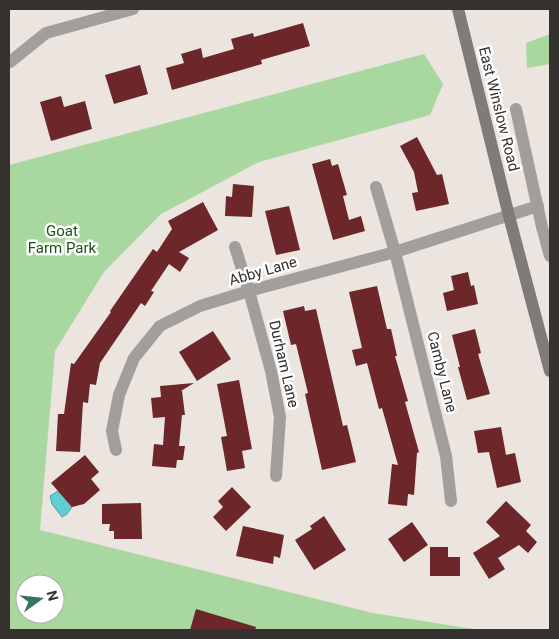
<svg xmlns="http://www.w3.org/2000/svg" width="559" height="639" viewBox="0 0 559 639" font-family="Roboto,sans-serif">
  <rect width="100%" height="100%" fill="#ebe4df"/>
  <g fill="#a9d7a0" fill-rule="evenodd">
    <polygon points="550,34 550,64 527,68 526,43"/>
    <path d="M424,54L443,84L430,115L259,162L161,214L104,272L55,351L40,530L373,613L479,630H9V165ZM25,584H55V614H25Z"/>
  </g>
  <polygon fill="#5fced3" stroke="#529fa2" points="58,491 72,507 67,514 62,517 52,504 50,496"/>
  <g fill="#6d262a">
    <polygon points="303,23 310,46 261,60 262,64 172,90 166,68 184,63 181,54 201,48 203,58 234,49 231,39 253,33 254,37"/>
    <polygon points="140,65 148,94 114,104 105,75"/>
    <polygon points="61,96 64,107 85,101 92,129 51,141 40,102"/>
    <polygon points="417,137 437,175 442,174 449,204 416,211 412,193 418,192 414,172 400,146"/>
    <polygon points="330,159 332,166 338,164 347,195 343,196 349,220 361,216 365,231 333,240 312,164"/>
    <polygon points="233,184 254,186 252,217 225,216 226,196 232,197"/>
    <polygon points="203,202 218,230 179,252 189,258 180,272 169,264 151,291 154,292 145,306 141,303 100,363 96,385 90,384 88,403 83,402 80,452 56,451 58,414 64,414 71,363 74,364 111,312 110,311 153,249 157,252 172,229 168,221"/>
    <polygon points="289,206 300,250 276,255 265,211"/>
    <polygon points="468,272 471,286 474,285 478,304 447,311 443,293 454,290 451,276"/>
    <polygon points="377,286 387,329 391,329 397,356 395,356 408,401 405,402 419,452 417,453 414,495 408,494 407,506 388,504 392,464 398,465 382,408 379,409 367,363 356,366 352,350 362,348 349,292"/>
    <polygon points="304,306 305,311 316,309 343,426 347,425 356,462 322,470 305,394 308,393 296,344 291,345 283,311"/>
    <polygon points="475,329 481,353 478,354 490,394 467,400 458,367 460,367 452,335"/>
    <polygon points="213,331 231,359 197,381 179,352"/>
    <polygon points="239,380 252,449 242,451 245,468 227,471 221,437 227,436 217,384"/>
    <polygon points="194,383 181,391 182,391 185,415 182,415 179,446 185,446 183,460 177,460 176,468 152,466 154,444 163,445 165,417 153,418 151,398 161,397 160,386"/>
    <polygon points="501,427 506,455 515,453 521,482 497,488 489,452 478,453 474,431"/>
    <polygon points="85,455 99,472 91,479 100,490 84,504 72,507 51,483"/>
    <polygon points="232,487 251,507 226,531 213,517 223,507 218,501"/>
    <polygon points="506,501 531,525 526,531 537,542 528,553 519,545 498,558 505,569 489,579 473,553 500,536 486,522"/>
    <polygon points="141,503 142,539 114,539 114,531 109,531 110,524 102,524 102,504"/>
    <polygon points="324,516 346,550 314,570 295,540 312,529 310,526"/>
    <polygon points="412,522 428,545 404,562 388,539"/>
    <polygon points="243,526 284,535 280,558 274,556 273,564 236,556"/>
    <polygon points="430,547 448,547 448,557 460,557 460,576 430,576"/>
    <polygon points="196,609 256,627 255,630 190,630"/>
  </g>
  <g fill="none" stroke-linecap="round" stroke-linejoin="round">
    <g stroke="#a19e9c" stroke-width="12">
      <polyline points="10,62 46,33 133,9"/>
      <polyline points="516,109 542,227 550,256"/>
      <polyline points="376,187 395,252 446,456 451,501"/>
      <polyline points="235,247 249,291 271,371 280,417 276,476"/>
      <polyline points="116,450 112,431 119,395 134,358 160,326 200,306 249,291 395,252 538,206"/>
    </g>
    <polyline stroke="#807b79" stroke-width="12" points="458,9 509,216 550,371"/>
  </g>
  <g text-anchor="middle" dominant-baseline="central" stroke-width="5" stroke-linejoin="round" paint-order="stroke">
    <g font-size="15" fill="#34312f" stroke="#fff">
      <text transform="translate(499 109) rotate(76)">East Winslow Road</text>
      <text transform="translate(263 271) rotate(-16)">Abby Lane</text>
      <text transform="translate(284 364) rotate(77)">Durham Lane</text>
      <text transform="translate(442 372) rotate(76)">Camby Lane</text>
    </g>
    <g font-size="15" fill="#1e5115" stroke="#fff">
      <text x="62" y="231">Goat<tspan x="62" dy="17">Farm Park</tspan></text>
    </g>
  </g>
  <rect width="559" height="639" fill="none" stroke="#34312f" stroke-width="20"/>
  <g transform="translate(40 599) rotate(75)"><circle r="24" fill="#ffffff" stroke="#aeadac"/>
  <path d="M0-4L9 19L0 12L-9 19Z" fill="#357460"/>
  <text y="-8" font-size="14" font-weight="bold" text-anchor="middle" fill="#34312f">N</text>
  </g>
</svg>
